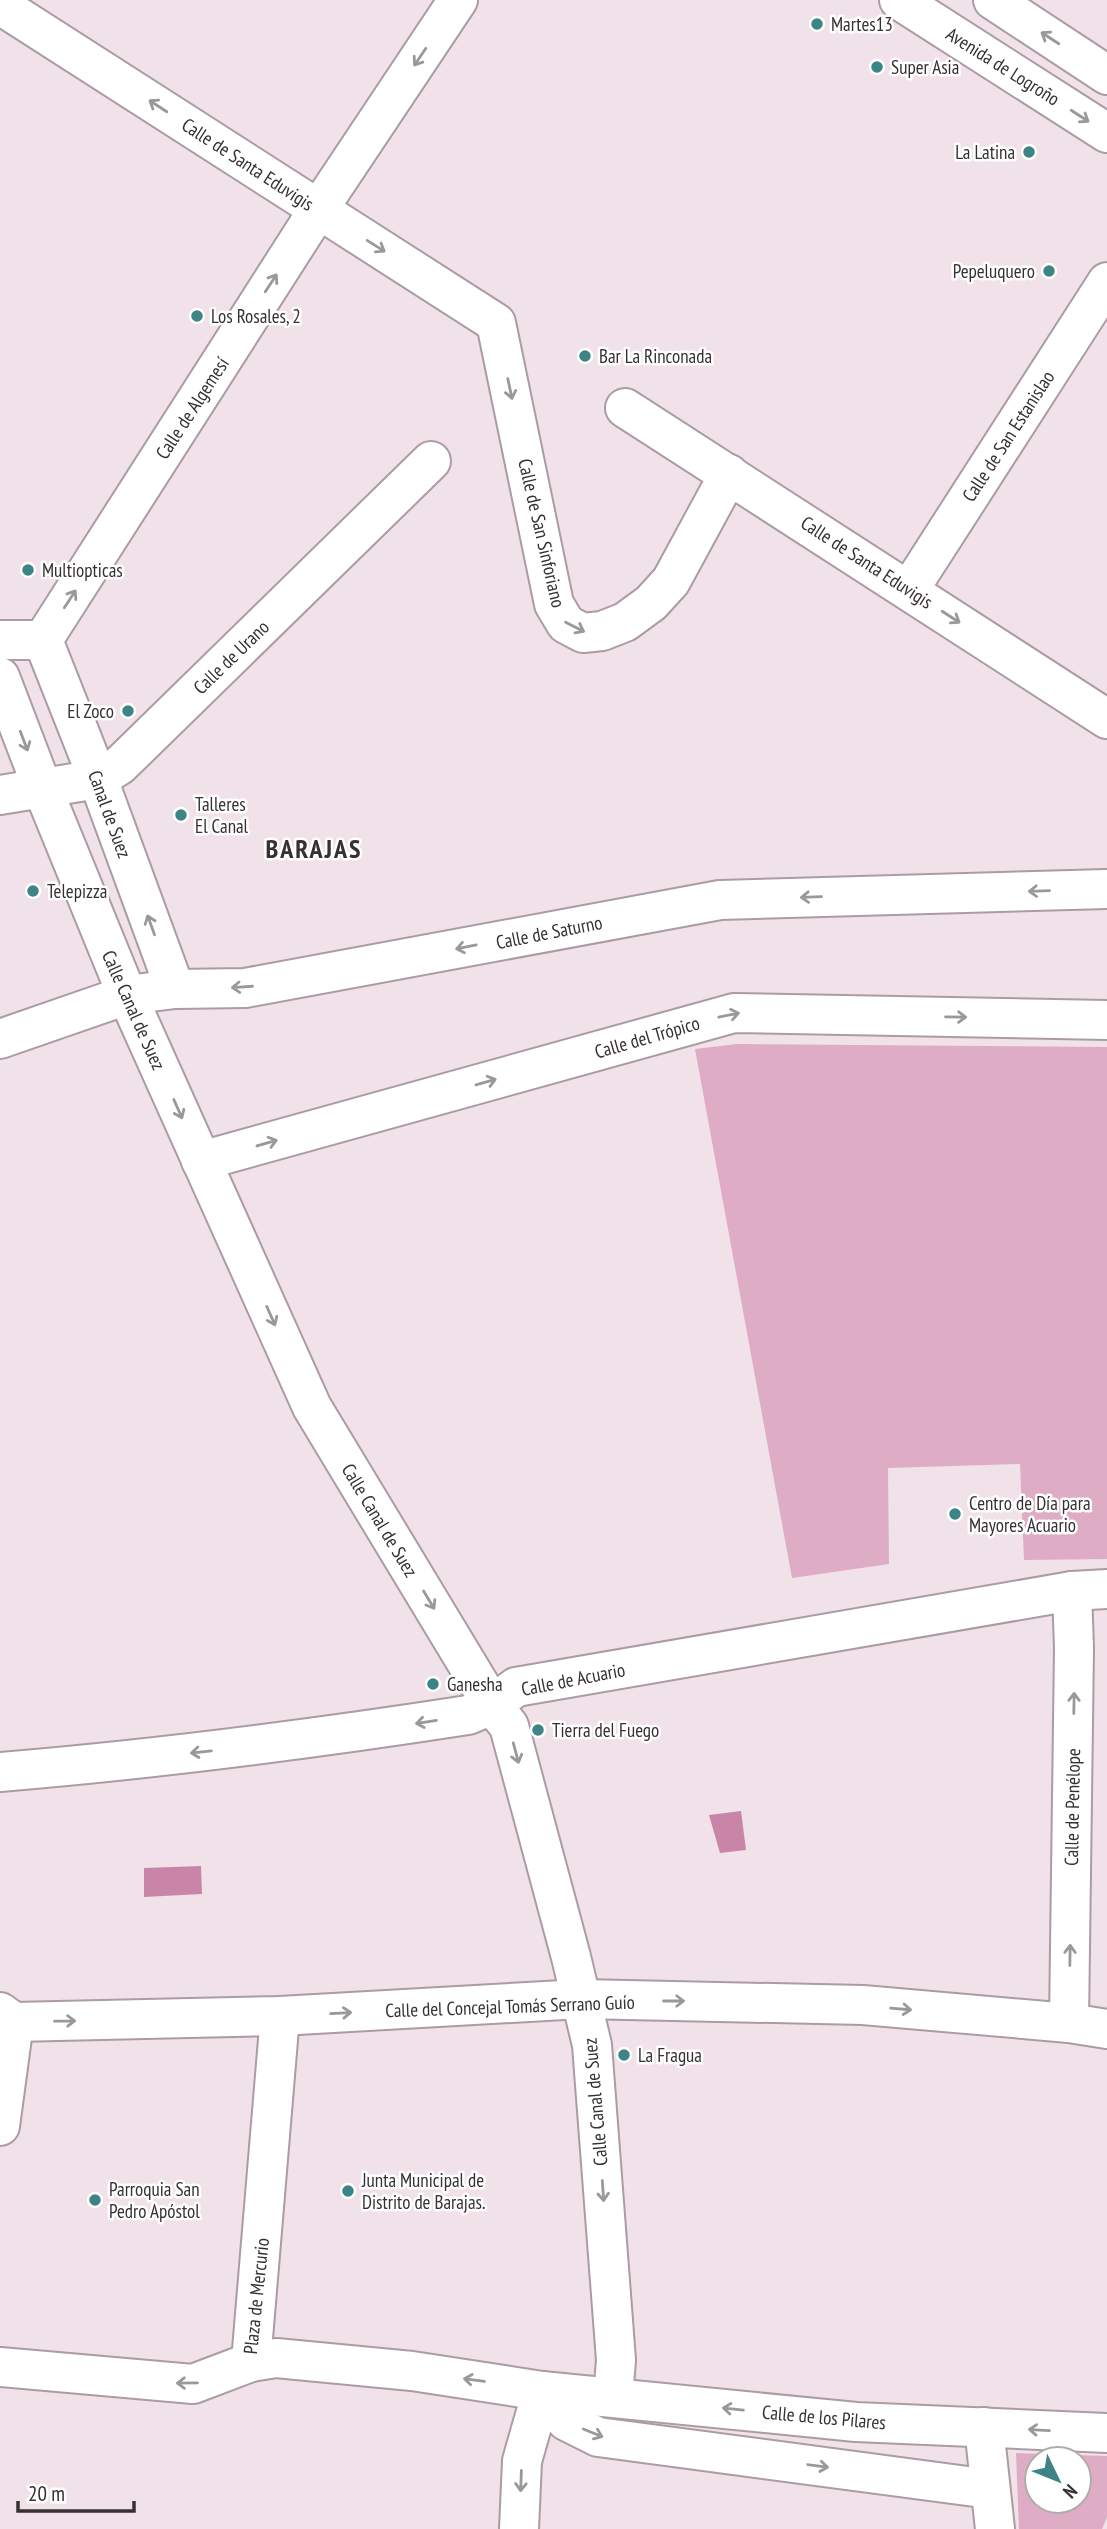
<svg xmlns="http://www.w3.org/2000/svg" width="1107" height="2529" viewBox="0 0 1107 2529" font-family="'PT Sans Narrow',sans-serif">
  <rect width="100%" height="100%" fill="#f1e1e9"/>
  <g fill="#deacc5" fill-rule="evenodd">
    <polygon points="737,1044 1107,1047 1107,1559 1024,1560 1020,1464 888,1468 889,1564 792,1578 695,1049"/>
    <path d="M1016,2453L1107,2456V2517L1102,2529H1019ZM1037,2459H1079V2501H1037Z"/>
  </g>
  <g fill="#c985a8">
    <polygon points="741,1811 746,1850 720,1853 709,1815"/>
    <polygon points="201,1866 202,1894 144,1897 144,1868"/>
  </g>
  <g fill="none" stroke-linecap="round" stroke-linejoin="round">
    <g stroke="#ab9ca3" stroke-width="42">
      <g id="street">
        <polyline points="0,5 496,323 554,604 566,624 583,633 602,631 625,622 651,603 671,581 729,474"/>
        <polyline points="625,408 1107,719"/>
        <polyline points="909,590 1107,282"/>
        <polyline points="0,640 43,640 318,210 458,0"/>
        <polyline points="43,640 98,779 175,989"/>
        <polyline points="0,677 42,787 127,995 312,1407 492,1705 509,1726 571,1957 592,2045 616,2360 613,2397"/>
        <polyline points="0,795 98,779 120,765 431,461"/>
        <polyline points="0,1039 127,995 175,989 245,988 720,900 1107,889"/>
        <polyline points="201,1161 734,1013 1107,1020"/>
        <path d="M0,1772C157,1759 312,1739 468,1715L492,1705"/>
        <polyline points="0,2012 14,2022 280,2016 581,1999 863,2005 1069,2023 1107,2029"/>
        <polyline points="1069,2023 1074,1648 1072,1591"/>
        <polyline points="0,2126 14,2022"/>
        <polyline points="251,2362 280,2016"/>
        <polyline points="0,2367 193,2384 251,2362 276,2358 412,2371 542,2391 856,2422 1107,2433"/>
        <polyline points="542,2391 566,2421 598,2437 990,2489"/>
        <polyline points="984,2427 995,2529"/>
        <polyline points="519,2529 522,2461 542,2391"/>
      </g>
    </g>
    <g stroke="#ab9ca3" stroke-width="42">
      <g id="secondary">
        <polyline points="899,0 1107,133"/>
        <polyline points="993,0 1107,75"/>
        <polyline points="492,1705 516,1687 1072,1591 1107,1589"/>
      </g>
    </g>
    <use href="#street" stroke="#fff" stroke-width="38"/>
    <use href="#secondary" stroke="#fff" stroke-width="38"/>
  </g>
  <defs><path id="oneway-shaft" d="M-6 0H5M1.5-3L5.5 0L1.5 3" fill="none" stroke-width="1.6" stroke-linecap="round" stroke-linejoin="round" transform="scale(1.75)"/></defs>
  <g stroke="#9a9899">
    <use href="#oneway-shaft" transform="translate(1050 38) rotate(-147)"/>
    <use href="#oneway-shaft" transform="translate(420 57) rotate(124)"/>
    <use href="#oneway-shaft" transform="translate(158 106) rotate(-147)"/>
    <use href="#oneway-shaft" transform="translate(1080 116) rotate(33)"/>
    <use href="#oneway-shaft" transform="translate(376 246) rotate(32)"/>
    <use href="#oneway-shaft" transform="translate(271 283) rotate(-57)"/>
    <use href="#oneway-shaft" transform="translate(510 389) rotate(78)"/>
    <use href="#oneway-shaft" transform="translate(70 599) rotate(-57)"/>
    <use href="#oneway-shaft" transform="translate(951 617) rotate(33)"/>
    <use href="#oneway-shaft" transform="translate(575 627) rotate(27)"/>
    <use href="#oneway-shaft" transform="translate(24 741) rotate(69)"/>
    <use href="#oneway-shaft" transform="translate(1039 891) rotate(178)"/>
    <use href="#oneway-shaft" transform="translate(811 897) rotate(178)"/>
    <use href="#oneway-shaft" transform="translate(151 925) rotate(-110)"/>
    <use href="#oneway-shaft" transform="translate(466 947) rotate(169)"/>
    <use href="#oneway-shaft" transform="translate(242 987) rotate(176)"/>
    <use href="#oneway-shaft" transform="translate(729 1015) rotate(-11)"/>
    <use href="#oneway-shaft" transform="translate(956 1017) rotate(1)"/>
    <use href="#oneway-shaft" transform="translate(486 1082) rotate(-16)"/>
    <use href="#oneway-shaft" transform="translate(178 1109) rotate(66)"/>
    <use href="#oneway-shaft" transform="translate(267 1143) rotate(-16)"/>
    <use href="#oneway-shaft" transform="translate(271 1316) rotate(66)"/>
    <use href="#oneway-shaft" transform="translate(429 1600) rotate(59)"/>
    <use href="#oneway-shaft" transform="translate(1074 1703) rotate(-89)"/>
    <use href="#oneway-shaft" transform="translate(426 1722) rotate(171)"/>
    <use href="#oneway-shaft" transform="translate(201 1752) rotate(174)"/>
    <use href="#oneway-shaft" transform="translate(516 1753) rotate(75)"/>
    <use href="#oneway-shaft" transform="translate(1070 1955) rotate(-89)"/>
    <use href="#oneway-shaft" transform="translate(674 2001)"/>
    <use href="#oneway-shaft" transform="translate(901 2009) rotate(5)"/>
    <use href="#oneway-shaft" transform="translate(341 2013) rotate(-3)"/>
    <use href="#oneway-shaft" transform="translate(65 2021) rotate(-1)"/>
    <use href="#oneway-shaft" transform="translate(603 2191) rotate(86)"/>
    <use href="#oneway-shaft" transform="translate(474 2380) rotate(-172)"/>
    <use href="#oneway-shaft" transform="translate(187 2383) rotate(179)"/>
    <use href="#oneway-shaft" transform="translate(733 2409) rotate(-174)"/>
    <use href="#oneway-shaft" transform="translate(1039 2430) rotate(-177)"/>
    <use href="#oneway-shaft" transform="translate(593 2433) rotate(22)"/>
    <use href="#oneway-shaft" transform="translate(818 2466) rotate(8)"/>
    <use href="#oneway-shaft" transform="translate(521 2481) rotate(92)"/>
  </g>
  <g fill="#3c8486" stroke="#fff" stroke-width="2.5">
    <circle cx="817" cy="24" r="7"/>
    <circle cx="877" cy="67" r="7"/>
    <circle cx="1029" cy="152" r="7"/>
    <circle cx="1049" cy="271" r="7"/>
    <circle cx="197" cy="316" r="7"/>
    <circle cx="585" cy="356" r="7"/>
    <circle cx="28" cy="570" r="7"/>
    <circle cx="128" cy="711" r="7"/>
    <circle cx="181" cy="815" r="7"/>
    <circle cx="33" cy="891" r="7"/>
    <circle cx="955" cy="1514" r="7"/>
    <circle cx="433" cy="1684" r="7"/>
    <circle cx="538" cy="1730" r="7"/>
    <circle cx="624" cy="2055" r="7"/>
    <circle cx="348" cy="2191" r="7"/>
    <circle cx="95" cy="2200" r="7"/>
  </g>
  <g text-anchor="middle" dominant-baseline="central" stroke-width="5" stroke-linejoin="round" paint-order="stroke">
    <g font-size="19" fill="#363033" stroke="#fff" text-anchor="start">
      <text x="831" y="24">Martes13</text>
      <text x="891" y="67">Super Asia</text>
      <text x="1015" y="152" text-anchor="end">La Latina</text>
      <text x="1035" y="271" text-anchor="end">Pepeluquero</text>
      <text x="211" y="316">Los Rosales, 2</text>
      <text x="599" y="356">Bar La Rinconada</text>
      <text x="42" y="570">Multiopticas</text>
      <text x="114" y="711" text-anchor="end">El Zoco</text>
      <text x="195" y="804">Talleres<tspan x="195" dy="22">El Canal</tspan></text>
      <text x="47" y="891">Telepizza</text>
      <text x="969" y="1503">Centro de Día para<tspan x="969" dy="22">Mayores Acuario</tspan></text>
      <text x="447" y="1684">Ganesha</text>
      <text x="552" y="1730">Tierra del Fuego</text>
      <text x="638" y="2055">La Fragua</text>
      <text x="362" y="2180">Junta Municipal de<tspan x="362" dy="22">Distrito de Barajas.</tspan></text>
      <text x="109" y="2189">Parroquia San<tspan x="109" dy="22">Pedro Apóstol</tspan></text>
    </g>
    <g font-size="19" fill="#363033" stroke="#fff">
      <text transform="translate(1003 66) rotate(32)">Avenida de Logroño</text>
      <text transform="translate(248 164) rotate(33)">Calle de Santa Eduvigis</text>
      <text transform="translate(192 408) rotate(-57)">Calle de Algemesí</text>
      <text transform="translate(1008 436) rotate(-57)">Calle de San Estanislao</text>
      <text transform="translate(542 533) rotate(77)">Calle de San Sinforiano</text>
      <text transform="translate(867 562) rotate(33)">Calle de Santa Eduvigis</text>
      <text transform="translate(231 657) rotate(-44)">Calle de Urano</text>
      <text transform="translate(110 814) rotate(70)">Canal de Suez</text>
      <text transform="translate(549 932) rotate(-11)">Calle de Saturno</text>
      <text transform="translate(134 1010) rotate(66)">Calle Canal de Suez</text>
      <text transform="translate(647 1037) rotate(-16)">Calle del Trópico</text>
      <text transform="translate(380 1520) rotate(59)">Calle Canal de Suez</text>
      <text transform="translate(573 1679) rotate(-11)">Calle de Acuario</text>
      <text transform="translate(1072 1807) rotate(-89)">Calle de Penélope</text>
      <text transform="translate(510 2006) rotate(-2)">Calle del Concejal Tomás Serrano Guío</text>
      <text transform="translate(595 2102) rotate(-95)">Calle Canal de Suez</text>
      <text transform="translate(256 2296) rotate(-84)">Plaza de Mercurio</text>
      <text transform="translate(824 2417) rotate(5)">Calle de los Pilares</text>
    </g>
    <g font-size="26" font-weight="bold" letter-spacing="2" fill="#363033" stroke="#fff">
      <text x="314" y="848">BARAJAS</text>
    </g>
  </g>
  <g transform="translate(1058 2480) rotate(133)"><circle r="33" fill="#ffffff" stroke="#afacad" stroke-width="2"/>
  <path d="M0-5L12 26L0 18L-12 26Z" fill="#3c8486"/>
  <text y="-10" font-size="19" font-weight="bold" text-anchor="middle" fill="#363033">N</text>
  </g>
  <path d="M18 2501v10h116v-10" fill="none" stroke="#363033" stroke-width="3.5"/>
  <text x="28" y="2501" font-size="21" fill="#363033" stroke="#ffffff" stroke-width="5" paint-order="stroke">20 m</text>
</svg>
